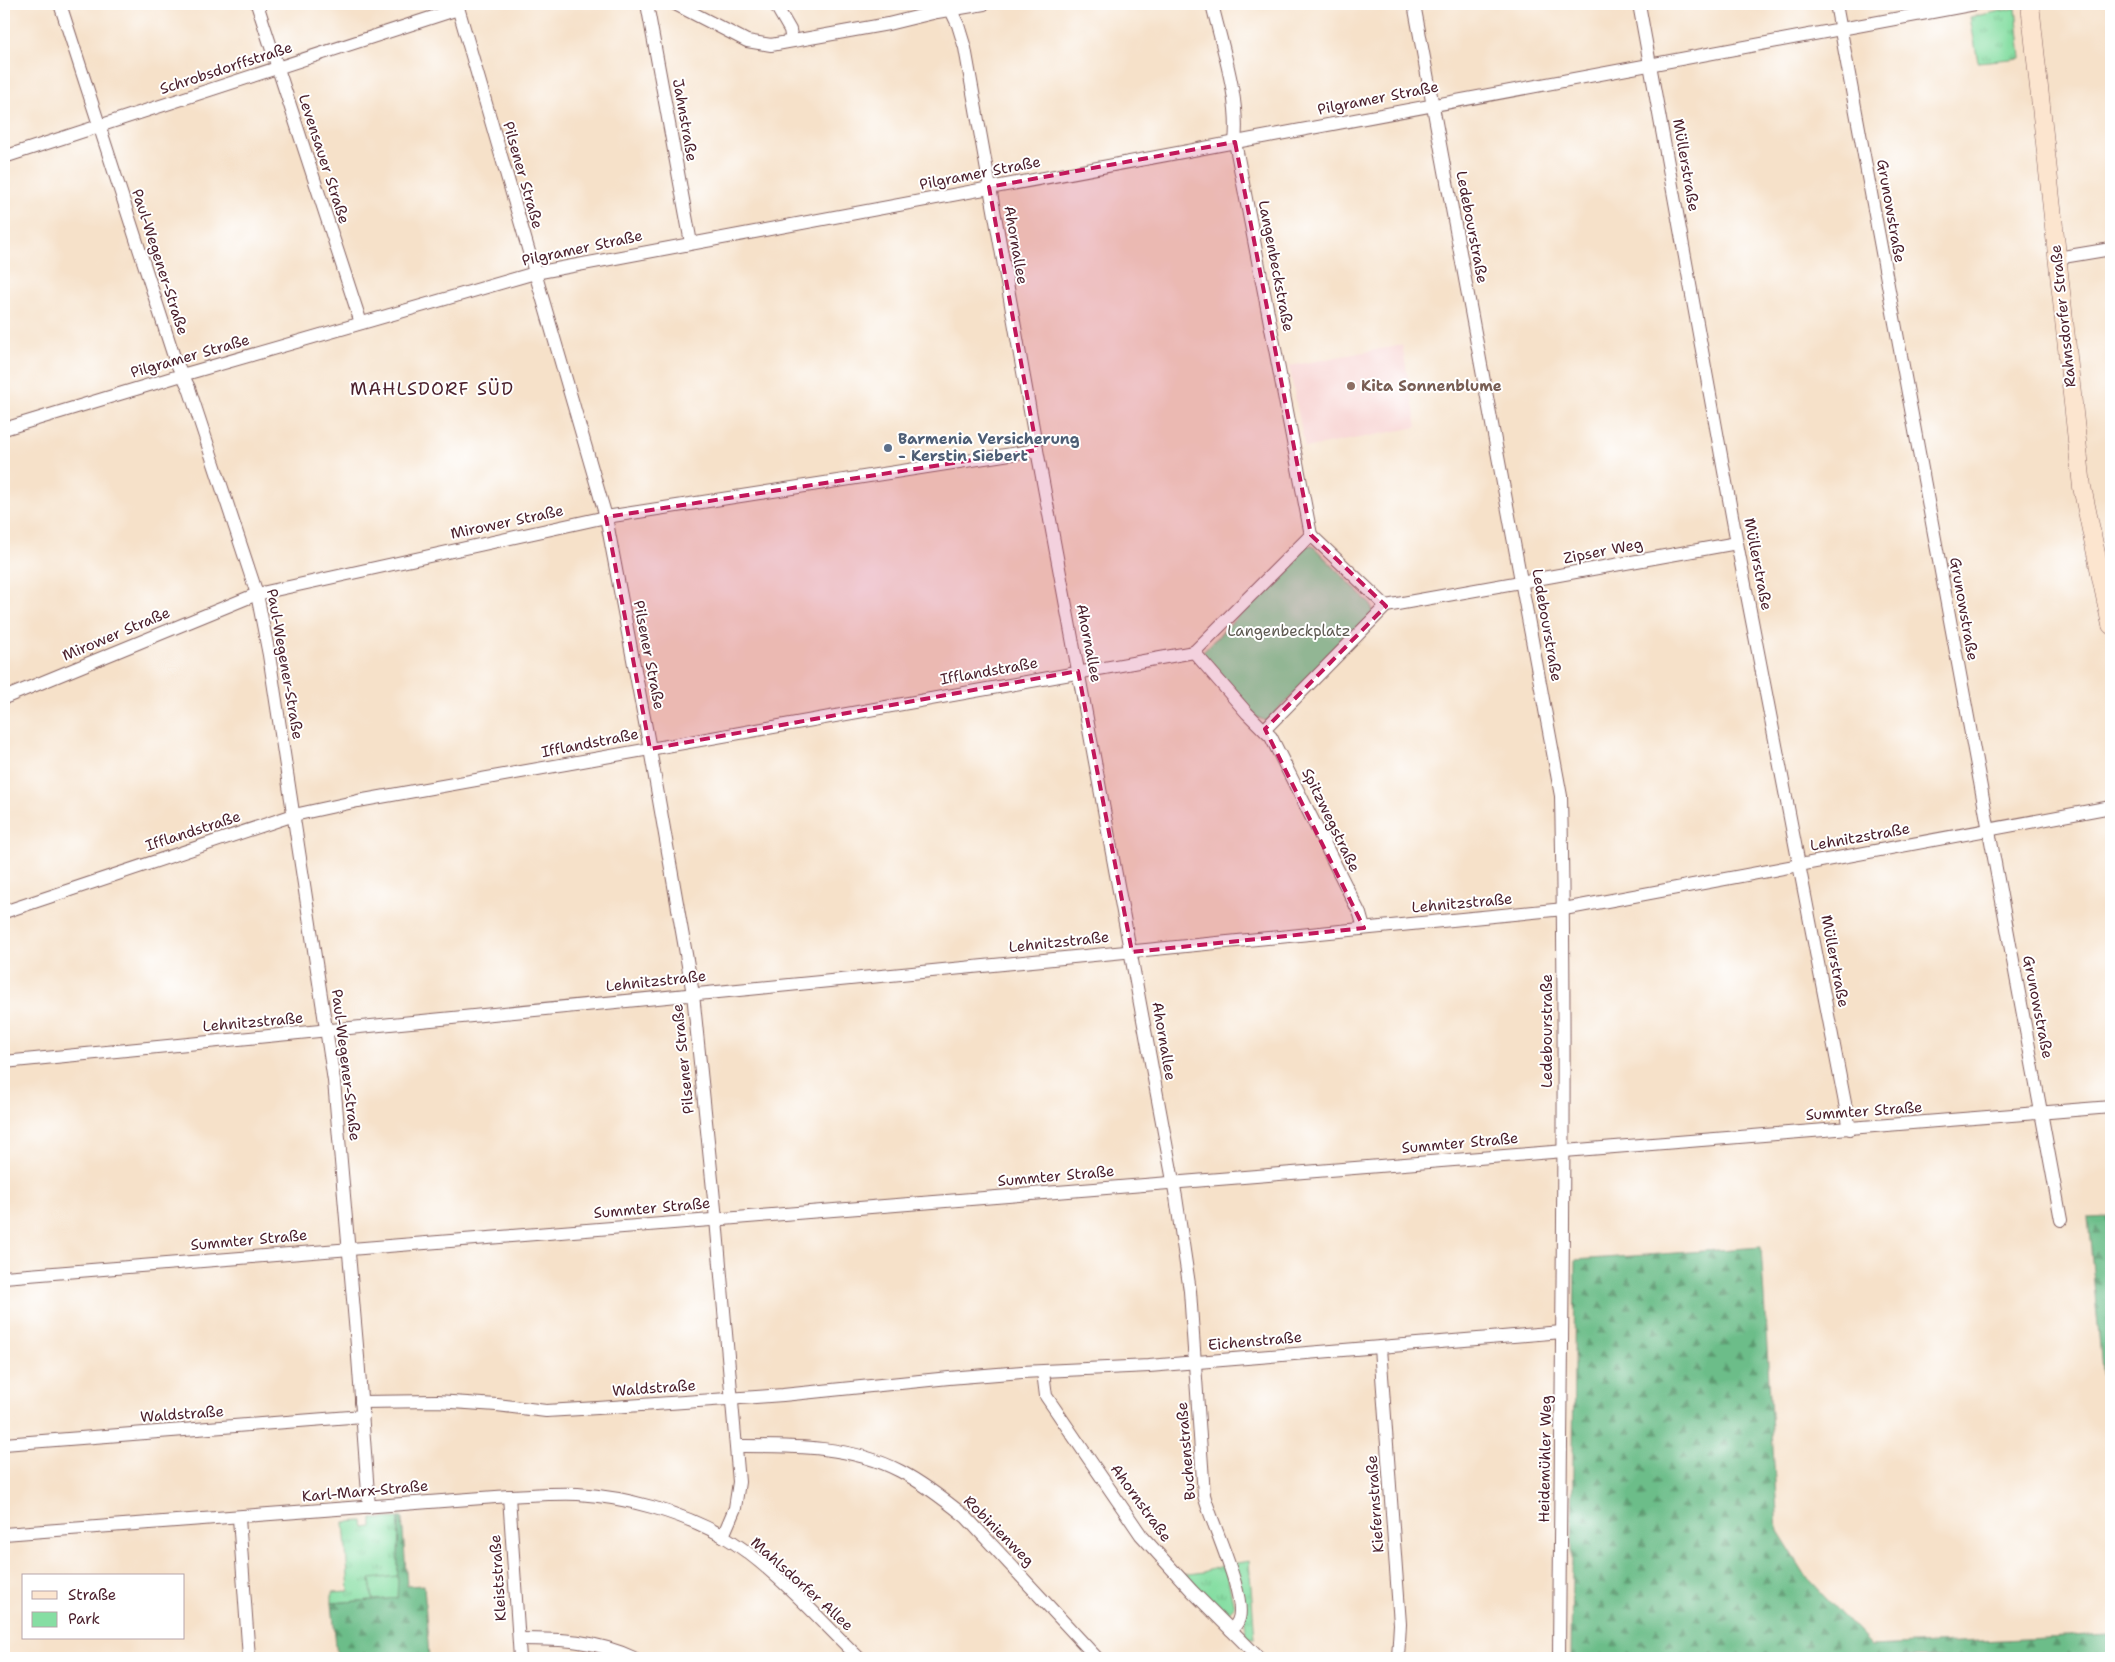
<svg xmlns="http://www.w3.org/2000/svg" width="2115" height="1662" viewBox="0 0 2115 1662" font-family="'Shantell Sans',sans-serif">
  <defs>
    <pattern id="grass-tufts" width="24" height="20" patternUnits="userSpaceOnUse" patternTransform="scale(1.25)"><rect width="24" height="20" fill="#86dea3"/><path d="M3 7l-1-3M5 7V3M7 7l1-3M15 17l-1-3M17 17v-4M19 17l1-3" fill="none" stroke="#75be8c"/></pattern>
    <pattern id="forest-firs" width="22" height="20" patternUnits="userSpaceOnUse" patternTransform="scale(1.25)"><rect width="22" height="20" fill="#6cbd89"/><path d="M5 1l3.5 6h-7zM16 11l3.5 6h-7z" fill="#5b9970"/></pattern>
  </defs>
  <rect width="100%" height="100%" fill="#fff"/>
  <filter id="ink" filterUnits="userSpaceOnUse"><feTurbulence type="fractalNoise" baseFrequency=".02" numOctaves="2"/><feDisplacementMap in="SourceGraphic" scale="10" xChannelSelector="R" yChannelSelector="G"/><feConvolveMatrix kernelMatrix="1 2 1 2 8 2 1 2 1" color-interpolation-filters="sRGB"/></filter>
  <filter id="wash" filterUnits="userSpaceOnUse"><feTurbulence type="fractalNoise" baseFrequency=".0096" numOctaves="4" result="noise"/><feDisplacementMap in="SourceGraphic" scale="20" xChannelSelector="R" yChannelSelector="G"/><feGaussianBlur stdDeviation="1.12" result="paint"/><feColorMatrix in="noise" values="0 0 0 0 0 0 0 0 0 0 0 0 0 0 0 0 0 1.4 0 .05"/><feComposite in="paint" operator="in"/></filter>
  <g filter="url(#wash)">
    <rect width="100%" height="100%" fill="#f6e1c9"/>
    <polygon fill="#f7d0cf" points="1402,345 1417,427 1305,448 1289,366"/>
    <g fill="url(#grass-tufts)" stroke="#687e67">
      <polygon points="2016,8 2021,58 1978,62 1970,17"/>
      <polygon points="399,1518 398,1576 370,1580 373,1600 332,1603 332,1592 349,1591 344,1522 363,1521 364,1528 372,1527 372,1519"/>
      <polygon points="1249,1561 1255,1638 1247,1638 1242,1600 1232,1564"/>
      <polygon points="1225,1565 1234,1607 1228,1613 1222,1614 1181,1575 1203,1572"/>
    </g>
    <g fill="url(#forest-firs)" stroke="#5b6e5a">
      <polygon points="2111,1217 2111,1404 2105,1402 2088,1218"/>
      <polygon points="1761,1247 1778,1531 1808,1579 1871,1646 2111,1635 2111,1658 1571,1658 1575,1260"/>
      <polygon points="402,1517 407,1586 424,1585 429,1658 337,1658 332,1603 397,1598 399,1518"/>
    </g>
    <g fill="#86dea3" stroke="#687e67">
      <polygon points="1307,545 1313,546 1371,605 1374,616 1266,721 1256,717 1207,661 1203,652"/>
      <polygon points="398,1576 397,1598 373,1600 370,1579"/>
    </g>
  </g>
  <g filter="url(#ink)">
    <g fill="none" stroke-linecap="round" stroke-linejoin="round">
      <g stroke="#866362" stroke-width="14">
        <g id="street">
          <polyline points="60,4 175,360 189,388 257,594 269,655 334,1081 358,1357 369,1507"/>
          <polyline points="257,4 361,323"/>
          <polyline points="457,4 606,517 650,749 693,994 716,1219 739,1482 735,1508 723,1536"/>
          <polyline points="647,4 691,243"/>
          <polyline points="675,4 747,41 771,45 888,24 937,12 984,4"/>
          <polyline points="775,4 790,30 792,41"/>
          <path d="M948,4L958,25L965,48L1037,450L1176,1197L1190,1291L1204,1495C1210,1520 1249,1600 1238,1621C1237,1624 1233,1628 1231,1630"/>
          <path d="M1212,4C1222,47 1240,98 1235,142L1311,535"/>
          <path d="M1414,4L1561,796C1567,1084 1561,1371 1559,1658"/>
          <polyline points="1639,4 1737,543 1850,1129"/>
          <polyline points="1836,4 2061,1220"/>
          <polyline points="4,157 458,9"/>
          <polyline points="2057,258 2111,249"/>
          <polyline points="4,429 182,375 535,273 1975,4"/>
          <polyline points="1386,606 1737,543"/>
          <polyline points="1194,652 1247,713 1271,737 1360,914 1364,928"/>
          <polyline points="1194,652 1311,535"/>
          <polyline points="4,698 257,594 606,517 1037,450"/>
          <polyline points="1265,729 1386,606 1311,535"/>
          <polyline points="4,912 294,815 358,801 1194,652"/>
          <polyline points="4,1062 1564,909 2111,807"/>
          <polyline points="4,1277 2111,1107"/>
          <polyline points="1380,1348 1400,1624 1398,1658"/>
          <polyline points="1043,1372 1046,1396 1141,1535 1192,1591 1259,1658"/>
          <polyline points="361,1402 437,1401 497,1405 546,1411 598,1408 783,1395 949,1378 1022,1372 1149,1366 1562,1332"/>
          <polyline points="4,1444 363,1416"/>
          <path d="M737,1446C792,1446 850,1445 900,1471C923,1483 945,1500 966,1517L1097,1658"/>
          <polyline points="509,1496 520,1658"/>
          <polyline points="239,1518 249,1658"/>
          <path d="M4,1534L509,1496C532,1495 555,1493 578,1494C626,1497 680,1512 723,1536C770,1563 820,1620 859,1658"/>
          <path d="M519,1639C561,1639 595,1640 634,1658"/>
        </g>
      </g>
      <g stroke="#866362" stroke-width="19">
        <polyline id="secondary" points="2030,4 2082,487 2111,625"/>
      </g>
      <use href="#street" stroke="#fff" stroke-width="12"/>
      <use href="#secondary" stroke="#fce5cf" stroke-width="18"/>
    </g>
  </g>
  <path fill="#c2185b" fill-opacity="0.2" stroke="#c2185b" stroke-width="4" stroke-dasharray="10 6" stroke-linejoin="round" d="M1235,142L1311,535L1386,606L1265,729L1364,928L1132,952L1078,671L650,749L606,517L1037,450L989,187Z"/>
  <circle fill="#8d6e63" stroke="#fff" stroke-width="2" cx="1351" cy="386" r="5"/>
  <circle fill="#5c6f8a" stroke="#fff" stroke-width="2" cx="888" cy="448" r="5"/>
  <g text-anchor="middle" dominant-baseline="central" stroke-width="4" stroke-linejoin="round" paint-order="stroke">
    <g font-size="15" fill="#4a1f2b" stroke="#fff">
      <text transform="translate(226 68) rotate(-18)">Schrobsdorffstraße</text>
      <text transform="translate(1378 98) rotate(-11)">Pilgramer Straße</text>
      <text transform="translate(685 120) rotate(80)">Jahnstraße</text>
      <text transform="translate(324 159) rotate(72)">Levensauer Straße</text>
      <text transform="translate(1686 165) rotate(80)">Müllerstraße</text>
      <text transform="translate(980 173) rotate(-11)">Pilgramer Straße</text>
      <text transform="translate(523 175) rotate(74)">Pilsener Straße</text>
      <text transform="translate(1891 211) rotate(80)">Grunowstraße</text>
      <text transform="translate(1472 227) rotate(79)">Ledebourstraße</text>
      <text transform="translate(1016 245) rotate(80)">Ahornallee</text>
      <text transform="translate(582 248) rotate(-12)">Pilgramer Straße</text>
      <text transform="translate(160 262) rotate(72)">Paul-Wegener-Straße</text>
      <text transform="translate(1276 266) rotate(79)">Langenbeckstraße</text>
      <text transform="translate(2063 316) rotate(-96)">Rahnsdorfer Straße</text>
      <text transform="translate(190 356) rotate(-16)">Pilgramer Straße</text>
      <text transform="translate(507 522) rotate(-12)">Mirower Straße</text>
      <text transform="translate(1603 551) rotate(-11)">Zipser Weg</text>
      <text transform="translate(1758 564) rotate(79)">Müllerstraße</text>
      <text transform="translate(1964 609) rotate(80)">Grunowstraße</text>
      <text transform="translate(1547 625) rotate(80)">Ledebourstraße</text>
      <text transform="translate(116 634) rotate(-23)">Mirower Straße</text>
      <text transform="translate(1089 643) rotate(79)">Ahornallee</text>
      <text transform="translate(649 655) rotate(79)">Pilsener Straße</text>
      <text transform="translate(285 664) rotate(80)">Paul-Wegener-Straße</text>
      <text transform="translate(989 671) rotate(-10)">Ifflandstraße</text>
      <text transform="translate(590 743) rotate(-11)">Ifflandstraße</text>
      <text transform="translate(1331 820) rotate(64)">Spitzwegstraße</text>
      <text transform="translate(193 831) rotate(-18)">Ifflandstraße</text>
      <text transform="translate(1860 837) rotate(-10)">Lehnitzstraße</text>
      <text transform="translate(1462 903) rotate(-5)">Lehnitzstraße</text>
      <text transform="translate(1059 942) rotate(-6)">Lehnitzstraße</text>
      <text transform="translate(1835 961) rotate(79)">Müllerstraße</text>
      <text transform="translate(656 981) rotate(-6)">Lehnitzstraße</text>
      <text transform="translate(2038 1007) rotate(79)">Grunowstraße</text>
      <text transform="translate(253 1022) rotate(-5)">Lehnitzstraße</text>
      <text transform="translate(1547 1031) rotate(-90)">Ledebourstraße</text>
      <text transform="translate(1164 1041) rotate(80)">Ahornallee</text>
      <text transform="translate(683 1059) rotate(-96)">Pilsener Straße</text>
      <text transform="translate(346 1065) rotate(83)">Paul-Wegener-Straße</text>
      <text transform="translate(1864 1111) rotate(-4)">Summter Straße</text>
      <text transform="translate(1460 1143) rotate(-5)">Summter Straße</text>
      <text transform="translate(1056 1176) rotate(-5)">Summter Straße</text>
      <text transform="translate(652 1208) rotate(-5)">Summter Straße</text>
      <text transform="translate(249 1240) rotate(-5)">Summter Straße</text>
      <text transform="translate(1255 1341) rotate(-5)">Eichenstraße</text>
      <text transform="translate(654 1388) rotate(-4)">Waldstraße</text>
      <text transform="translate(182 1414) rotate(-4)">Waldstraße</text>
      <text transform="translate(1186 1451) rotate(-95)">Buchenstraße</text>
      <text transform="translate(1545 1459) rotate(-89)">Heidemühler Weg</text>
      <text transform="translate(365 1491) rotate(-5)">Karl-Marx-Straße</text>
      <text transform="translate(1141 1503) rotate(54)">Ahornstraße</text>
      <text transform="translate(1375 1504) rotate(-94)">Kiefernstraße</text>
      <text transform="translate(999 1531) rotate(45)">Robinienweg</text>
      <text transform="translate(498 1578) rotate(-94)">Kleiststraße</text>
      <text transform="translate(802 1584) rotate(42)">Mahlsdorfer Allee</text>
    </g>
    <g font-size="15" font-weight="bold" fill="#785e54" stroke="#fff" text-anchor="start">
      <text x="1361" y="386">Kita Sonnenblume</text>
    </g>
    <g font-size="15" font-weight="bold" fill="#4e5e75" stroke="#fff" text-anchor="start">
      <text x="898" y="439">Barmenia Versicherung<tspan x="898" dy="17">- Kerstin Siebert</tspan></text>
    </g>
    <g font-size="15" fill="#5c584f" stroke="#fff">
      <text x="1289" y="631">Langenbeckplatz</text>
    </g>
    <g font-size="18" letter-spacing="1" fill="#4a1f2b" stroke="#fff">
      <text x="432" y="389">MAHLSDORF SÜD</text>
    </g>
  </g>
  <rect width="2115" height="1662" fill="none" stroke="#fff" stroke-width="20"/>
  <rect x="22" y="1574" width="162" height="65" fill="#ffffff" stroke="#b7a5aa"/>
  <rect x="32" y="1591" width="25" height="8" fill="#fce5cf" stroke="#b7a5aa"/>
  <text x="68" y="1600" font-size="15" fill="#4a1f2b">Straße</text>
  <rect x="32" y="1612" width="25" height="15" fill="#86dea3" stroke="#b7a5aa"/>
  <text x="68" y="1624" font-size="15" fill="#4a1f2b">Park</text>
</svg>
